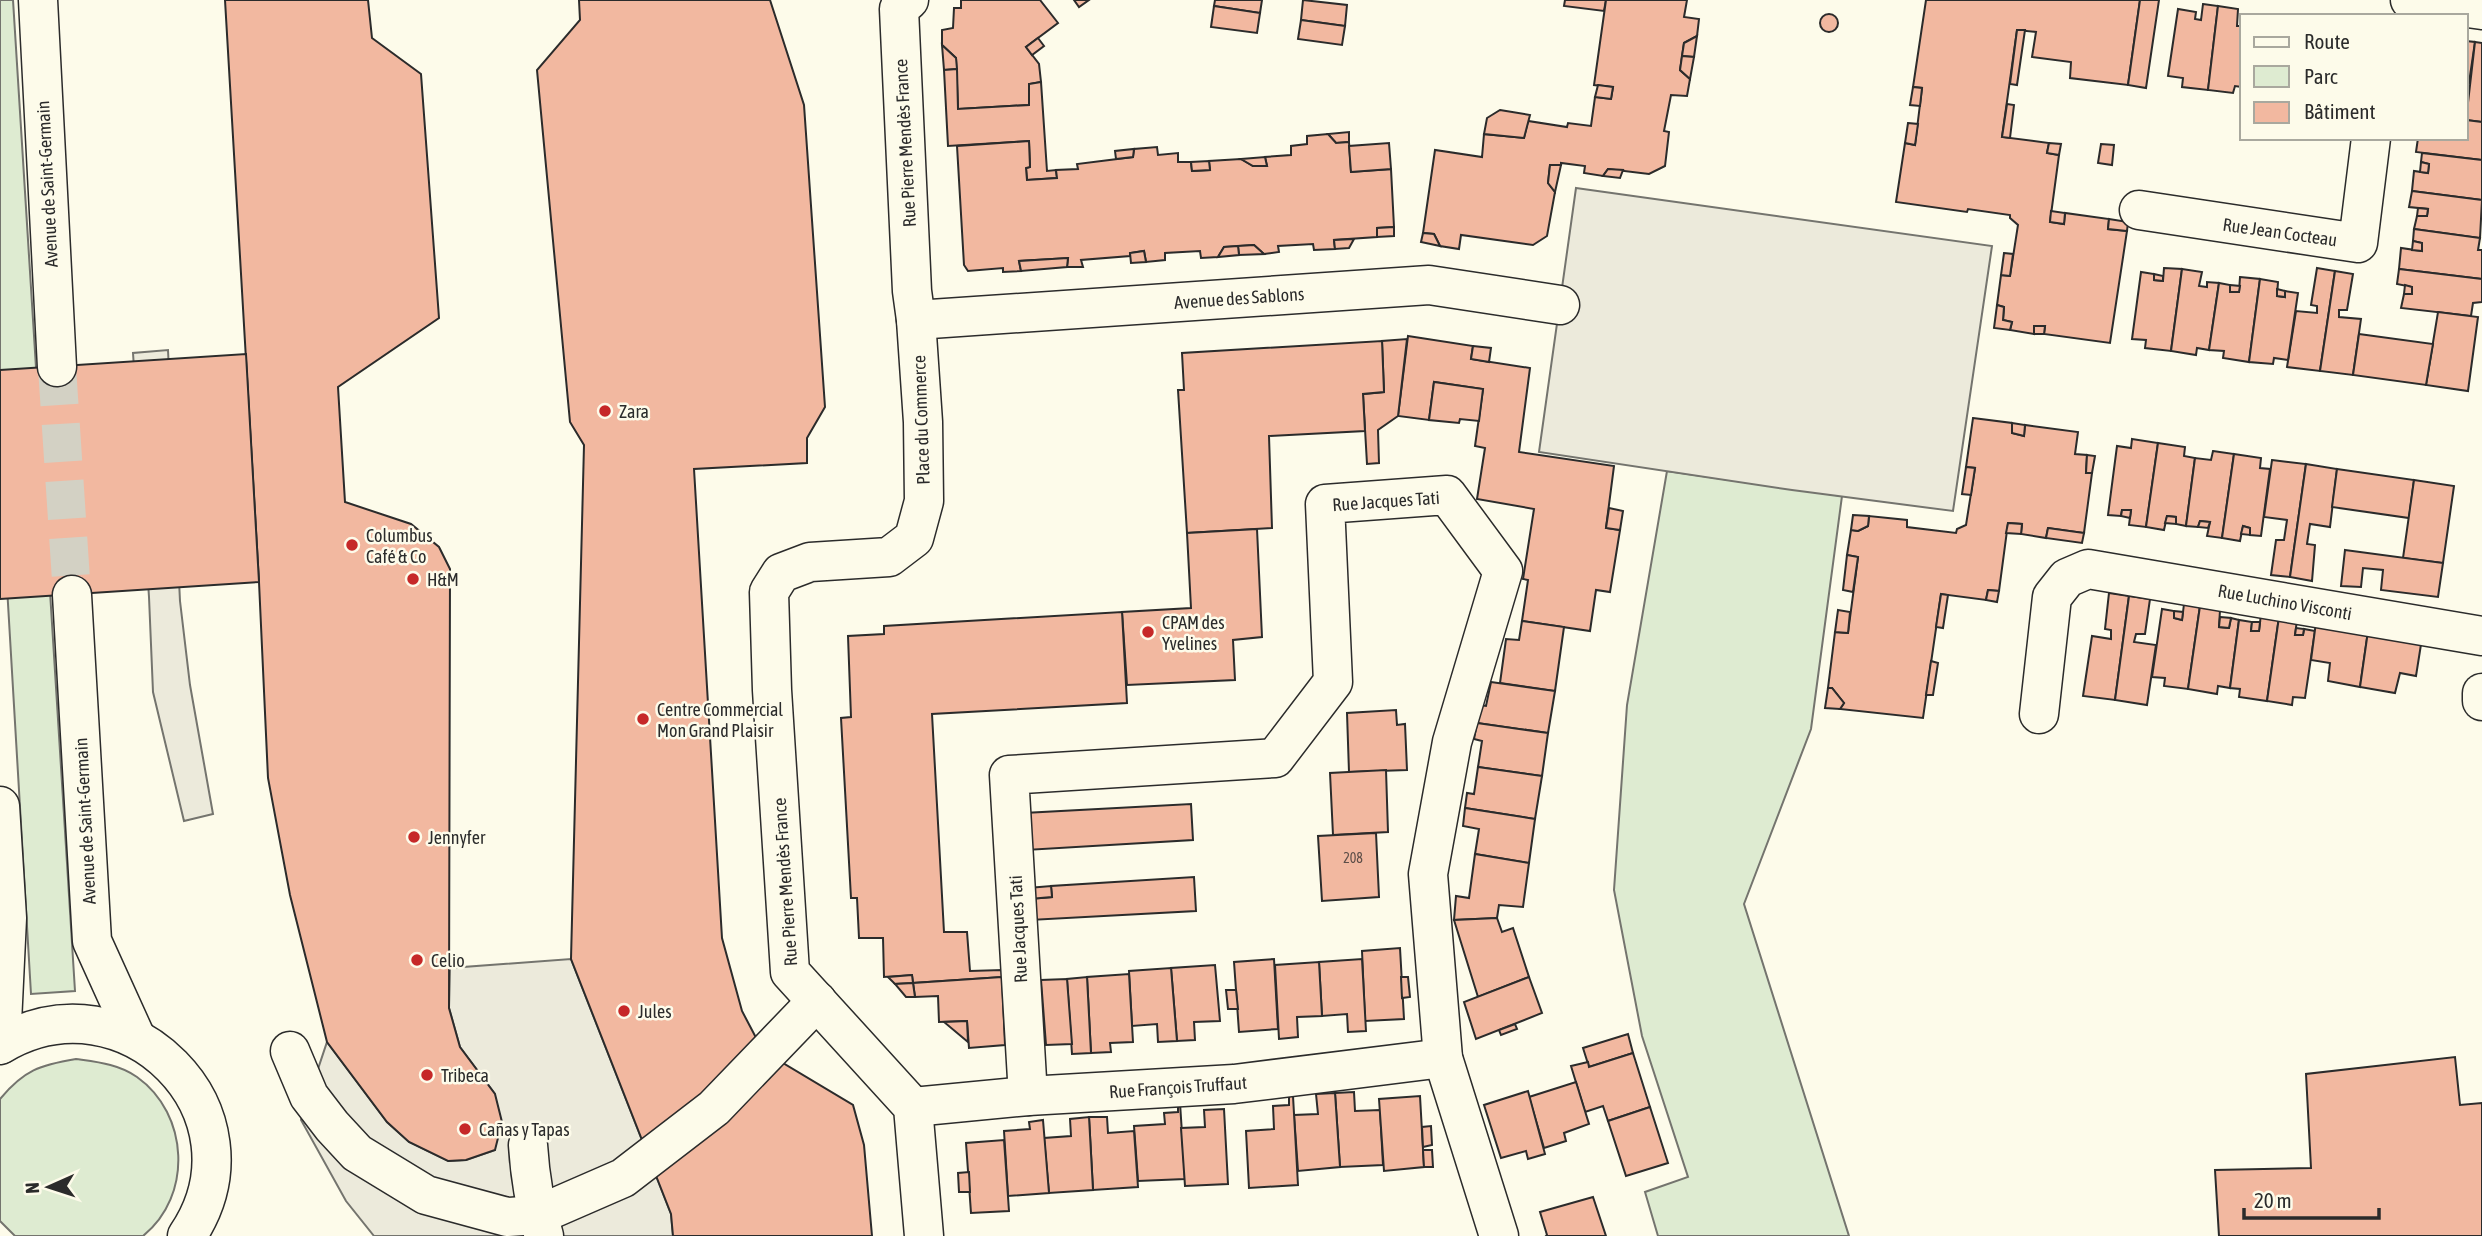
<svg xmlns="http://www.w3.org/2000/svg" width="2482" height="1236" viewBox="0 0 2482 1236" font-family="'Asap Condensed',sans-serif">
  <rect width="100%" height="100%" fill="#fdfbea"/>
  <g fill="#deebd1" stroke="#74746e" stroke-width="2">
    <polygon points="0,0 13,0 75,991 31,994 0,468"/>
    <polygon points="1667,471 1842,496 1811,729 1744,904 1849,1236 1658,1236 1645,1192 1688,1177 1642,1036 1614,890 1627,705"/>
    <path d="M76,1059C97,1062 119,1064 137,1077C189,1114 193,1196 143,1236H15L0,1221V1099C24,1070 40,1065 76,1059Z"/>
  </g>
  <g fill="#eceadb" stroke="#74746e" stroke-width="2">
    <polygon points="1576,188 1992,246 1953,511 1792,490 1539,452"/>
    <polygon points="168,350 180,601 190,685 213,814 184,821 153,692 149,597 133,353"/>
    <polygon points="571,959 671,1214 673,1236 374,1236 346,1201 301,1120 327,1042 387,1122 409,1142 449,1161 466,1160 495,1150 495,1094 460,1047 449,1008 450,968"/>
  </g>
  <g fill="#f2b8a0" stroke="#2b2b2b" stroke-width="2">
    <polygon points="225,0 368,0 372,38 421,74 439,318 338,387 345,502 411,524 439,547 450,569 449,1008 460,1047 495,1094 502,1122 495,1150 466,1160 448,1161 409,1142 387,1122 327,1042 290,895 268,778 259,582"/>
    <polygon points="579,0 770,0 804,105 825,407 807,438 807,463 694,469 722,938 742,1011 763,1051 853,1105 864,1145 872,1236 673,1236 671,1214 571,959 584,445 570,422 537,70 580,20"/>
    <polygon points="961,0 1040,0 1058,23 1026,47 1039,64 1041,82 1029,84 1029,105 958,109 956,58 942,45 942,30 953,28 954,8 961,8"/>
    <polygon points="1074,0 1089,0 1079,7"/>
    <polygon points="1215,0 1262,0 1260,13 1214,6"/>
    <polygon points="1303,0 1347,5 1345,26 1301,20"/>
    <polygon points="1565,0 1606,0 1604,11 1564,6"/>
    <polygon points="1606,0 1687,0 1684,17 1699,19 1697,36 1684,43 1680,70 1690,79 1687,96 1671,95 1664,131 1669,132 1665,166 1649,174 1608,169 1603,176 1584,173 1585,166 1561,163 1561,165 1550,165 1548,183 1555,192 1547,236 1533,245 1461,235 1459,249 1440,246 1434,234 1423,233 1435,150 1482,157 1484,134 1524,138 1528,121 1567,127 1568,123 1591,126 1595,97 1611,99 1613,87 1594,85"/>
    <polygon points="1926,0 2140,0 2128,85 2070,78 2071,62 2032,57 2036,32 2017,30 2002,137 2049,143 2047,153 2059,155 2050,222 2064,224 2065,213 2109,219 2108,229 2127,231 2110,343 2044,334 2045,326 2034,326 2034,334 2010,330 2012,322 2003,320 2004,307 1997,305 2001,275 2010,276 2018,225 2010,218 2010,215 1968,209 1967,212 1896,202 1905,143 1915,145 1922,88 1913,87"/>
    <polygon points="2140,0 2159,0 2146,88 2128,85"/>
    <polygon points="2203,4 2218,6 2208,90 2182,87 2183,78 2168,76 2178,9 2196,12 2195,19 2201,20"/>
    <polygon points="1214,6 1260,13 1257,33 1211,27"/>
    <polygon points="2218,6 2238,9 2237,26 2242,26 2242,87 2235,86 2233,93 2208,90"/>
    <circle cx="1829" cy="23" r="9"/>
    <polygon points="1301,20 1345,26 1342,45 1298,39"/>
    <polygon points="2017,30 2025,30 2017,85 2010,84"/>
    <polygon points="1697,36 1694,57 1682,56 1684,43"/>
    <polygon points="1038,38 1044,46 1032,55 1026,47"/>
    <polygon points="2466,41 2475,42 2469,83 2466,82"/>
    <polygon points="2475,42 2482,43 2482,122 2466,120"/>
    <polygon points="942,45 956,58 957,69 944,70"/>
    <polygon points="1682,56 1694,57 1690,79 1680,70"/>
    <polygon points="957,69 958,109 1029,105 1029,84 1041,82 1047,171 1056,170 1057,178 1027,180 1026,168 1030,167 1029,141 948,146 944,70"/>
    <polygon points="1598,85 1613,87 1611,99 1595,97"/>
    <polygon points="1913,87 1922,88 1920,106 1910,105"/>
    <polygon points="2007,104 2014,105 2010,138 2002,137"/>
    <polygon points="1500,110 1530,115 1524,138 1484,134 1487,118"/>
    <polygon points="2466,120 2482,122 2482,160 2416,152 2418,138 2466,138"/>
    <polygon points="1908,123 1918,124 1915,145 1905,143"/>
    <polygon points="1349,132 1349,142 1336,143 1328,134"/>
    <polygon points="1328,134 1336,143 1349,142 1351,172 1391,169 1394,227 1377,228 1377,237 1334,240 1335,249 1314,250 1313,244 1278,246 1279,252 1264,254 1254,245 1224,247 1218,257 1201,258 1200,251 1165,253 1165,260 1146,262 1144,251 1130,253 1130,256 1081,260 1083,267 1067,267 1068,258 1019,261 1021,271 1003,272 1003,268 968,271 964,265 957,146 1029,141 1030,167 1026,168 1027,180 1057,178 1056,170 1078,169 1077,164 1133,157 1134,149 1157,147 1158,155 1178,153 1178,162 1191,162 1192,171 1210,170 1209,161 1241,159 1253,166 1267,166 1265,157 1291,155 1291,146 1307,144 1307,136"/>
    <polygon points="1389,143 1391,169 1351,172 1349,146"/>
    <polygon points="2049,143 2061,144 2059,155 2047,153"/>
    <polygon points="2101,144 2114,145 2112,165 2098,163"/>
    <polygon points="1134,149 1133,157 1116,159 1115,151"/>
    <polygon points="2422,153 2482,160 2482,200 2412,191 2414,171 2428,173 2429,164 2421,162"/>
    <polygon points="1265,157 1267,166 1253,166 1241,159"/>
    <polygon points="1209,161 1210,170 1192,171 1191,162"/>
    <polygon points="2421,162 2429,164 2428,173 2420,172"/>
    <polygon points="1550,165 1561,165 1555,192 1548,183"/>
    <polygon points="1608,169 1623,170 1620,178 1603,176"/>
    <polygon points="2412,191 2482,200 2480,238 2414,229 2417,216 2427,216 2428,209 2409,207"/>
    <polygon points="2418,208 2428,209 2427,216 2417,216"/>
    <polygon points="2051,211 2065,213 2064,224 2050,222"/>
    <polygon points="2109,219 2128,222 2127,231 2108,229"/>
    <polygon points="1394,227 1394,236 1377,237 1377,228"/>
    <polygon points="2414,229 2480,238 2478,250 2482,250 2482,279 2399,269 2401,248 2422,251 2422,243 2413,241"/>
    <polygon points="1423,233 1434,234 1440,246 1421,242"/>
    <polygon points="1354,239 1349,248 1335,249 1334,240"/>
    <polygon points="2413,241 2422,243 2422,251 2412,250"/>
    <polygon points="1254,245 1264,254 1239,255 1238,246"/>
    <polygon points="1238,246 1239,255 1218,257 1224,247"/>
    <polygon points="1144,251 1146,262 1131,263 1130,253"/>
    <polygon points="2004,253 2013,254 2010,276 2001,275"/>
    <polygon points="1068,258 1067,267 1021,271 1019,261"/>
    <polygon points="2164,268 2182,269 2171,351 2145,348 2146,340 2132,339 2141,272 2154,274 2154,280 2163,281"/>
    <polygon points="2317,268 2335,271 2320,371 2287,367 2296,311 2317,313 2317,306 2311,305"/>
    <polygon points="2182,269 2202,272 2199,286 2207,287 2207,282 2219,283 2209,350 2197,348 2196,355 2171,351"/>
    <polygon points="2399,269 2482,279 2482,302 2473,303 2471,316 2401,308 2404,294 2412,294 2412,287 2397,284"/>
    <polygon points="2335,271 2353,274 2347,310 2339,310 2339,317 2361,319 2353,375 2320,371"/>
    <polygon points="2154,274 2163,276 2163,281 2154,280"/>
    <polygon points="2240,277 2260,279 2249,362 2223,358 2224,351 2209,350 2219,283 2230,285 2230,292 2239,292"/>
    <polygon points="2260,279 2278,282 2277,296 2285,297 2285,291 2298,293 2288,360 2274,358 2273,364 2249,362"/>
    <polygon points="2230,285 2240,286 2239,292 2230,292"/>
    <polygon points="2405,285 2412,287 2412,294 2404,294"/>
    <polygon points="2277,289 2285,291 2285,297 2277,296"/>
    <polygon points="1997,305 2004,307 2003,320 2012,322 2010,330 1994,328"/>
    <polygon points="2438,312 2478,317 2468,391 2426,385"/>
    <polygon points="2034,326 2045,326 2044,334 2034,334"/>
    <polygon points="2359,334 2433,344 2426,385 2353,375"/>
    <polygon points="1408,336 1473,346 1471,359 1530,368 1519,452 1614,466 1606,528 1620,530 1610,592 1596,590 1590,631 1522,621 1528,580 1523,579 1534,509 1477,499 1485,448 1475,446 1483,389 1434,382 1429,420 1398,416"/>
    <polygon points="1407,339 1398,416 1378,430 1379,463 1367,464 1363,394 1384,392 1382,341"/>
    <polygon points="1382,341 1384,392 1363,394 1365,431 1269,436 1272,528 1187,533 1178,390 1184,390 1182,353"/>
    <polygon points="1473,346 1491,348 1489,362 1471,359"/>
    <polygon points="246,354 259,582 0,599 0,370"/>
    <polygon points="1434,382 1483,389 1479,421 1460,419 1459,423 1429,420"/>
    <polygon points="1973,418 2012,423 2012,433 2024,436 2025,425 2078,432 2075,454 2087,455 2086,473 2092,473 2084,533 2048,528 2046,538 2021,534 2022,524 2008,523 1999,591 1988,590 1986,600 1941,594 1923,718 1840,709 1844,703 1832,688 1828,688 1835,632 1848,633 1858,557 1847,555 1851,530 1858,531 1868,526 1869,516 1907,520 1907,527 1956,533 1957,529 1966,525 1975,468 1966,467"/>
    <polygon points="2012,423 2025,425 2024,436 2012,433"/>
    <polygon points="2132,439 2158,443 2146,527 2129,525 2131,510 2122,510 2121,516 2108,515 2117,446 2131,448"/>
    <polygon points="2158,443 2185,447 2184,456 2195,458 2186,526 2176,524 2176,517 2167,516 2164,530 2146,527"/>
    <polygon points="2213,451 2234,454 2222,538 2207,536 2210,522 2200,521 2198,527 2186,526 2195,458 2211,460"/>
    <polygon points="2234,454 2261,458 2260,468 2270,469 2261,536 2250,535 2250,528 2243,526 2240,541 2222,538"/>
    <polygon points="2087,455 2095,456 2092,473 2086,473"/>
    <polygon points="2272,460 2306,464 2290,577 2271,575 2276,540 2284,540 2287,520 2264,517"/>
    <polygon points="2306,464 2337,469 2330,527 2310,524 2307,544 2315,545 2312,581 2290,577"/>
    <polygon points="1966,467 1975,468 1971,495 1962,494"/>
    <polygon points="2337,469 2414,480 2409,518 2332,507"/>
    <polygon points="2414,480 2454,486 2443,563 2403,558"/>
    <polygon points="1609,508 1623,511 1620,530 1606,528"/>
    <polygon points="2122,510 2131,510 2130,518 2121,516"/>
    <polygon points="1853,515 1869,516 1868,526 1858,531 1851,530"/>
    <polygon points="2167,516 2176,517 2176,524 2165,523"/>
    <polygon points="2200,521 2210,522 2208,528 2198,527"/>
    <polygon points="2008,523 2022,524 2021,534 2006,533"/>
    <polygon points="2243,526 2250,528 2250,535 2241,534"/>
    <polygon points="2048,528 2084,533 2082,543 2046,538"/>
    <polygon points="1257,529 1262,637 1233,640 1235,680 1127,685 1122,612 1191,608 1187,533"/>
    <polygon points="2345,550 2443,563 2438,597 2381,590 2383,570 2363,568 2361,587 2341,586"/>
    <polygon points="1847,555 1858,557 1853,592 1843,590"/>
    <polygon points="1988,590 1999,591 1997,602 1986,600"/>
    <polygon points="2109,593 2129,596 2115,700 2083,696 2092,636 2111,639 2111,630 2105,629"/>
    <polygon points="1941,594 1948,595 1943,628 1936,627"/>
    <polygon points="2129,596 2150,599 2145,634 2136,634 2134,642 2156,645 2147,705 2115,700"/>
    <polygon points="2184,604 2200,606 2188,689 2164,686 2165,678 2152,677 2162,609 2174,611 2174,618 2182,620"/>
    <polygon points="2200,606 2220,610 2219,627 2229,628 2231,618 2239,620 2230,688 2218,686 2217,694 2188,689"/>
    <polygon points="1838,610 1850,612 1848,633 1835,632"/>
    <polygon points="2174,611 2183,612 2182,620 2174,618"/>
    <polygon points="1122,612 1127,703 932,714 944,932 967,932 970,971 1002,970 1002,977 913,983 912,975 884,977 883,938 859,938 857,898 851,898 841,718 851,717 848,636 884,634 884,626"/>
    <polygon points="2261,614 2279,617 2267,701 2239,697 2240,689 2230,688 2239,620 2252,622 2251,631 2259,631"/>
    <polygon points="2220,617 2231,618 2229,628 2219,627"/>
    <polygon points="2279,617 2297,620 2295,635 2303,635 2304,629 2315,631 2305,698 2293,697 2292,705 2267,701"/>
    <polygon points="1522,621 1564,627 1555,691 1500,683 1506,639 1519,640"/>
    <polygon points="2252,622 2260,622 2259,631 2251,631"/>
    <polygon points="2316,622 2368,631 2360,687 2328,681 2330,663 2311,660"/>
    <polygon points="2296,628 2304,629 2303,635 2295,635"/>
    <polygon points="2368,631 2422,638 2416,676 2400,673 2395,693 2360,687"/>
    <polygon points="1931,661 1938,663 1933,695 1926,695"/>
    <polygon points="1491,682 1555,691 1548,733 1477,723 1479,705 1486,706"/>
    <polygon points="1828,688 1832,688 1844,703 1840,709 1825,708"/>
    <polygon points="1396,710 1397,725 1405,724 1407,770 1349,772 1347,713"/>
    <polygon points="1477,723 1548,733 1542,776 1478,767 1482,741 1474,739"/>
    <polygon points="1478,767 1542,776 1535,819 1465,808 1467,793 1474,794"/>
    <polygon points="1386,770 1388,832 1333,835 1330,773"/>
    <polygon points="1191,804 1193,840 1026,850 1024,813"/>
    <polygon points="1465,808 1535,819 1529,863 1475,854 1479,829 1463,826"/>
    <polygon points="1376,833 1379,897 1322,901 1318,836"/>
    <polygon points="1475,854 1529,863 1523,907 1499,905 1497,918 1454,920 1456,896 1469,898"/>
    <polygon points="1194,877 1196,911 1030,920 1029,899 1052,897 1051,886"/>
    <polygon points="1051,886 1052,897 1029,899 1028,888"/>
    <polygon points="1497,918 1502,932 1513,928 1529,977 1478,997 1454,920"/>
    <polygon points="1400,948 1404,1019 1365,1021 1362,951"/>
    <polygon points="1274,959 1278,1029 1239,1032 1234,962"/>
    <polygon points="1362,959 1366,1031 1348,1032 1347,1014 1322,1016 1319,962"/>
    <polygon points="1319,962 1322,1016 1297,1017 1298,1037 1279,1039 1275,965"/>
    <polygon points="1215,965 1220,1021 1194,1022 1195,1040 1177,1041 1171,968"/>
    <polygon points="1171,968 1177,1041 1158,1042 1157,1024 1132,1026 1129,971"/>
    <polygon points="1129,974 1133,1042 1110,1043 1111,1052 1091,1053 1087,977"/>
    <polygon points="912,975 913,983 895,984 888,977"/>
    <polygon points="1002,977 1005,1045 969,1048 967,1021 939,1022 938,996 915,997 913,983"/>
    <polygon points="1087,977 1091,1053 1072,1054 1067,979"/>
    <polygon points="1401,977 1408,977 1410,997 1402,998"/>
    <polygon points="1529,977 1542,1013 1476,1039 1464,1002"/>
    <polygon points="1067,979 1072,1044 1046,1045 1041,980"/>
    <polygon points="913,983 915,997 906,997 895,984"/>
    <polygon points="1226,990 1236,990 1238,1009 1228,1009"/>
    <polygon points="967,1021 968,1042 944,1022"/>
    <polygon points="1515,1024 1517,1029 1501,1035 1499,1030"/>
    <polygon points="1628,1034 1633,1053 1589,1067 1583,1048"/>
    <polygon points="1633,1053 1650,1107 1608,1121 1603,1106 1585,1112 1571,1066 1588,1062 1589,1067"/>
    <polygon points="2455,1057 2460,1105 2482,1103 2482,1236 2219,1236 2215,1170 2311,1168 2306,1074"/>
    <polygon points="1576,1082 1589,1124 1564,1133 1566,1141 1544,1148 1529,1097"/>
    <polygon points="1528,1091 1545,1154 1528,1159 1526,1151 1501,1158 1484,1105"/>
    <polygon points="1354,1092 1355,1111 1380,1110 1383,1165 1340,1167 1335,1093"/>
    <polygon points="1335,1093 1340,1167 1298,1171 1294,1115 1318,1114 1316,1094"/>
    <polygon points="1289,1096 1293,1096 1298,1185 1249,1188 1246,1131 1274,1129 1273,1106 1289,1105"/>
    <polygon points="1420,1096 1424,1167 1384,1171 1379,1099"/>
    <polygon points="1178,1103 1180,1103 1185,1179 1138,1181 1134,1126 1165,1124 1164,1113 1178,1112"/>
    <polygon points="1650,1107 1668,1163 1626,1176 1608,1121"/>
    <polygon points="1224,1109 1228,1184 1185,1186 1181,1128 1205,1127 1204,1110"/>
    <polygon points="1089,1117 1107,1117 1108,1133 1134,1131 1138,1187 1093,1190"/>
    <polygon points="1089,1117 1093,1190 1049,1193 1044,1138 1071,1136 1070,1119"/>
    <polygon points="1043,1120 1049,1193 1008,1196 1004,1131 1030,1129 1029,1122"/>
    <polygon points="1431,1126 1432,1145 1423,1147 1422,1127"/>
    <polygon points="1004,1140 1009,1211 971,1213 966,1143"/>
    <polygon points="1423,1150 1432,1150 1433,1167 1424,1167"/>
    <polygon points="969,1172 970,1192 959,1192 958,1173"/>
    <polygon points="1593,1197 1606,1236 1546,1236 1547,1235 1540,1212"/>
  </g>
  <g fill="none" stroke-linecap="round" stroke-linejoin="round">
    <polyline stroke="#d3d1c4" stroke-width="38" stroke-dasharray="38 19" stroke-linecap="butt" points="57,367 72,595"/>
    <g stroke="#2b2b2b" stroke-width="41">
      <g id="minor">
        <polyline points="909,0 899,9 912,291 916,320 923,422 924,501 914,538 889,557 810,562 781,573 769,592 772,690 790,972 913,1107 924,1236"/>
        <polyline points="2410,0 2482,10"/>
        <polyline points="2139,210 2358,243 2371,138"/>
        <polyline points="916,320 1429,285 1560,305"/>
        <polyline points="2482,693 2482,701"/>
        <polyline points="2039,714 2052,597 2067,578 2088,569 2482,636"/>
        <polyline points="290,1051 309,1096 332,1126 357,1153 426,1195 507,1217 538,1215 623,1178 714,1108 817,1001"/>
        <polyline points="1028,1096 1009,775 1275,758 1333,682 1325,504 1447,495 1503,571 1452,742 1428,874 1443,1058 1499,1236"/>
        <polyline points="913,1107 1028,1096 1234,1084 1443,1058"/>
        <path d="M528,1145C530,1176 535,1207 544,1236"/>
      </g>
    </g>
    <g stroke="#2b2b2b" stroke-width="41">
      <g id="major">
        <polyline points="38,0 57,367"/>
        <polyline points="72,595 92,941 136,1038"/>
        <polyline points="0,806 7,918 1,1044"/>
        <path d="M0,1045C126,969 270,1113 187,1236"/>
      </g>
    </g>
    <use href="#minor" stroke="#fdfbea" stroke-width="38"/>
    <use href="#major" stroke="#fdfbea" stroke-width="38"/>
  </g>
  <g fill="#c62828" stroke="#fdfbea" stroke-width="2.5">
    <circle cx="605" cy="411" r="7"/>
    <circle cx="352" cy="545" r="7"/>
    <circle cx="413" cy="579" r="7"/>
    <circle cx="1148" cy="632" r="7"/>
    <circle cx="643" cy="719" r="7"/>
    <circle cx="414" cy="837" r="7"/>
    <circle cx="417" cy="960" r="7"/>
    <circle cx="624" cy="1011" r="7"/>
    <circle cx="427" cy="1075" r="7"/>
    <circle cx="465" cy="1129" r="7"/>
  </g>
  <g text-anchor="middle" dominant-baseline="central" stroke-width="5" stroke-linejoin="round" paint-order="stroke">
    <g font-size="14" fill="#5d4e48">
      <text x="1353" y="858">208</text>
    </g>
    <g font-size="18" fill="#2b2b2b" stroke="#fdfbea">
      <text transform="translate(905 143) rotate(-93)">Rue Pierre Mendès France</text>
      <text transform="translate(47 184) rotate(-93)">Avenue de Saint-Germain</text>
      <text transform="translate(2280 232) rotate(8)">Rue Jean Cocteau</text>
      <text transform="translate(1239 298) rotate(-4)">Avenue des Sablons</text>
      <text transform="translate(921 420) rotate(-92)">Place du Commerce</text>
      <text transform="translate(1386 501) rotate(-4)">Rue Jacques Tati</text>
      <text transform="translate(2285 602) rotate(10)">Rue Luchino Visconti</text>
      <text transform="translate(85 821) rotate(-93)">Avenue de Saint-Germain</text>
      <text transform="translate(785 882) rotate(-94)">Rue Pierre Mendès France</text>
      <text transform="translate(1018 929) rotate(-93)">Rue Jacques Tati</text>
      <text transform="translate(1178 1087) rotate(-4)">Rue François Truffaut</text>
    </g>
    <g font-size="18" fill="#2b2b2b" stroke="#fdfbea" text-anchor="start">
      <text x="619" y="411">Zara</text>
      <text x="366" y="535">Columbus<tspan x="366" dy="21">Café &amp; Co</tspan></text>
      <text x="427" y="579">H&amp;M</text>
      <text x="1162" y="622">CPAM des<tspan x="1162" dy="21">Yvelines</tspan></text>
      <text x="657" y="709">Centre Commercial<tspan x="657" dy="21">Mon Grand Plaisir</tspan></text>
      <text x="428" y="837">Jennyfer</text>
      <text x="431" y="960">Celio</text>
      <text x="638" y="1011">Jules</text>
      <text x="441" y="1075">Tribeca</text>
      <text x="479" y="1129">Cañas y Tapas</text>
    </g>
  </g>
  <rect x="2240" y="14" width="228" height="126" fill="#fdfbea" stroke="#a9a89e" stroke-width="2"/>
  <rect x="2254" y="37" width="35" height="10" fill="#fdfbea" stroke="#a9a89e" stroke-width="2"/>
  <text x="2304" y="49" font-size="21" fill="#2b2b2b">Route</text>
  <rect x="2254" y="66" width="35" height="21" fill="#deebd1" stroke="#a9a89e" stroke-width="2"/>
  <text x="2304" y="84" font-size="21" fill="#2b2b2b">Parc</text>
  <rect x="2254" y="102" width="35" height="21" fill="#f2b8a0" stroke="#a9a89e" stroke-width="2"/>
  <text x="2304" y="119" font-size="21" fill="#2b2b2b">Bâtiment</text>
  <g transform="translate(49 1187) rotate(267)" stroke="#fdfbea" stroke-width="5" paint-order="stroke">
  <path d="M0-5L12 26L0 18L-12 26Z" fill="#2b2b2b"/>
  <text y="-10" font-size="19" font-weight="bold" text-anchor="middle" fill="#2b2b2b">N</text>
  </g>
  <path d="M2244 1208v10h135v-10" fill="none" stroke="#2b2b2b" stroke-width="3.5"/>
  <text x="2254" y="1208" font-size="21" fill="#2b2b2b" stroke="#fdfbea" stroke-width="5" paint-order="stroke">20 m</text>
</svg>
